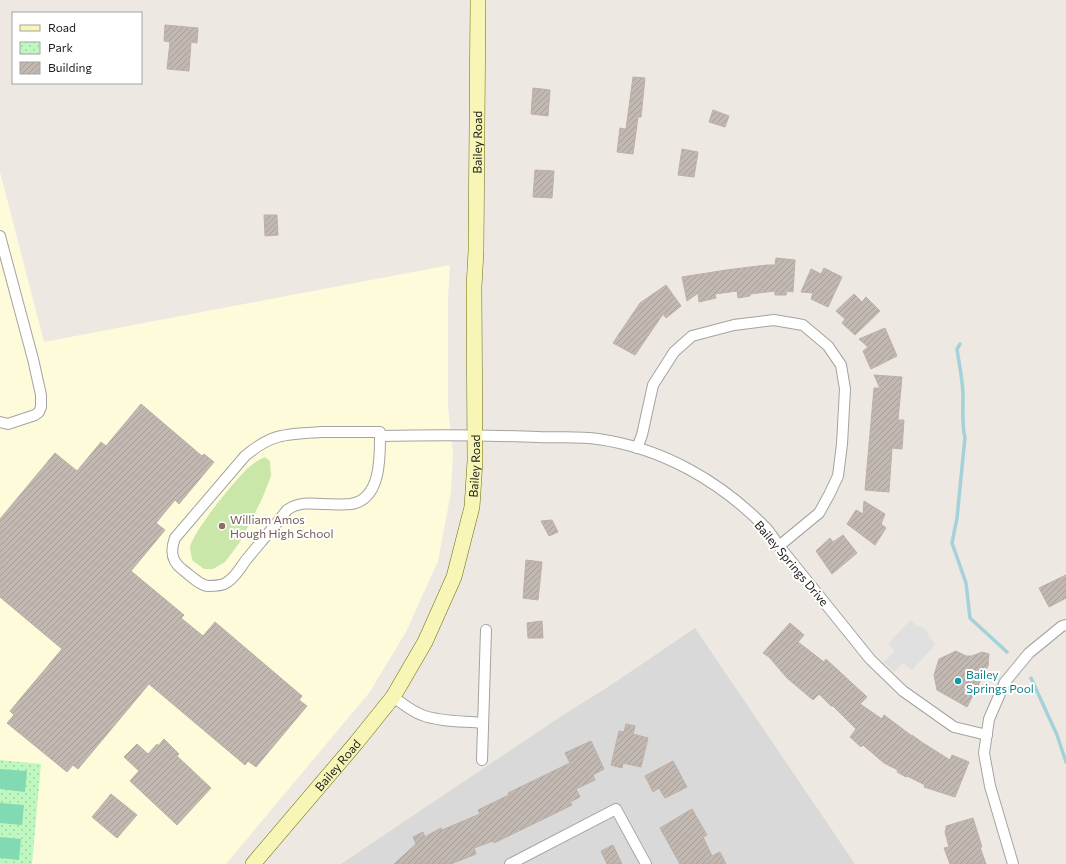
<svg xmlns="http://www.w3.org/2000/svg" width="1066" height="864" viewBox="0 0 1066 864" font-family="Commissioner,sans-serif">
  <defs>
    <pattern id="park-dots" width="8" height="8" patternUnits="userSpaceOnUse"><rect width="8" height="8" fill="#bff7c0"/><path d="M2 2h.1M6 6h.1" fill="none" stroke="#a4d3a4" stroke-width="1.8" stroke-linecap="round"/></pattern>
    <pattern id="building-hatch" width="6" height="6" patternUnits="userSpaceOnUse"><rect width="6" height="6" fill="#c2b8b2"/><path d="M-1 1l2-2M0 6l6-6M5 7l2-2" fill="none" stroke="#a69e98"/></pattern>
  </defs>
  <rect width="100%" height="100%" fill="#ede9e2"/>
  <polygon fill="#dad9d9" points="695,628 855,864 341,864 557,719 611,685"/>
  <polygon fill="#fefbdb" points="0,172 44,342 450,265 448,299 448,406 453,454 451,492 438,561 406,632 369,693 226,864 0,864"/>
  <path fill="#cbe6a9" d="M265,457L270,461L271,476L262,499L240,542L225,562L213,569H204L192,560C192,556 190,551 190,548C191,534 235,480 247,469C252,464 258,460 265,457Z"/>
  <polygon fill="url(#park-dots)" points="0,760 41,764 32,864 0,864"/>
  <g fill="#82dab2">
    <polygon points="0,769 27,771 25,792 0,789"/>
    <polygon points="0,803 24,805 22,825 0,823"/>
    <polygon points="0,837 21,839 19,860 0,858"/>
  </g>
  <polygon fill="#e0e0e0" points="910,620 918,627 921,626 931,635 927,632 935,645 912,670 903,663 894,672 884,662 895,651 888,644"/>
  <g fill="none" stroke-linecap="round" stroke-linejoin="round">
    <g stroke="#a4d1da" stroke-width="3.5">
      <path d="M960,344L957,349C959,364 963,381 963,396C963,405 962,429 965,437L957,518L952,543L966,583L970,618L1007,652"/>
      <polyline points="1031,678 1057,735 1066,762"/>
    </g>
  </g>
  <g fill="url(#building-hatch)" stroke="#beafa5">
    <polygon points="165,25 198,28 197,43 191,42 189,71 167,69 170,42 164,41"/>
    <polygon points="633,77 645,78 641,117 638,117 633,154 617,152 620,128 626,129"/>
    <polygon points="533,88 550,90 548,116 531,114"/>
    <polygon points="713,110 729,116 725,127 709,122"/>
    <polygon points="682,149 698,152 694,177 678,175"/>
    <polygon points="535,170 554,171 552,198 533,197"/>
    <polygon points="264,215 277,215 278,235 265,236"/>
    <polygon points="776,258 795,260 793,292 787,291 786,295 775,295 775,291 750,294 750,296 738,298 737,291 715,294 716,298 699,302 698,293 687,301 682,277 726,270 767,265 775,265"/>
    <polygon points="824,268 842,277 828,307 811,299 813,293 801,292 811,269 821,274"/>
    <polygon points="666,285 681,306 666,318 663,314 635,355 613,343 640,303"/>
    <polygon points="854,294 862,302 866,297 880,311 855,335 842,323 845,319 836,311"/>
    <polygon points="885,328 897,356 871,369 863,351 868,347 859,339"/>
    <polygon points="874,375 902,377 898,420 904,420 902,449 892,448 889,492 865,490 874,388 880,388"/>
    <polygon points="141,404 202,456 204,454 214,462 179,504 175,500 156,523 165,530 131,571 184,615 181,618 203,636 215,622 302,696 299,700 307,706 256,767 248,761 245,765 149,684 78,769 73,765 67,772 7,723 14,715 10,711 62,649 0,597 0,519 55,453 77,471 101,442 106,446"/>
    <polygon points="864,501 885,514 881,524 886,528 875,545 847,524 856,510 863,514"/>
    <polygon points="552,520 558,532 549,536 541,521"/>
    <polygon points="843,535 857,553 832,574 816,551 830,538 833,542"/>
    <polygon points="526,560 542,562 538,600 523,598"/>
    <polygon points="1066,575 1066,598 1049,607 1039,588"/>
    <polygon points="542,621 543,638 528,638 527,623"/>
    <polygon points="790,623 804,635 798,642 824,662 826,659 867,697 860,704 882,719 884,715 912,736 912,735 923,743 950,760 952,755 969,762 955,797 924,787 925,785 907,776 906,777 897,772 898,770 884,763 863,745 861,747 850,737 856,729 833,706 831,706 819,694 813,700 787,678 769,657 763,653"/>
    <polygon points="956,651 966,656 972,656 982,652 989,654 988,666 967,707 937,690 934,675 939,659"/>
    <polygon points="626,724 635,726 633,734 648,738 641,767 623,763 622,768 611,765 619,731 624,732"/>
    <polygon points="164,739 179,754 177,756 211,788 177,825 130,781 139,771 124,757 137,744 148,754 157,744 158,746"/>
    <polygon points="591,741 604,769 593,775 595,780 576,789 580,797 570,802 572,805 494,843 493,841 474,848 476,854 451,864 394,864 416,844 413,837 423,832 425,837 441,828 442,830 480,814 478,810 509,795 508,793 570,763 565,753"/>
    <polygon points="673,761 687,787 665,798 659,788 653,792 645,776"/>
    <polygon points="111,794 137,815 117,838 92,817"/>
    <polygon points="692,809 707,835 703,837 712,856 720,852 726,864 680,864 660,828"/>
    <polygon points="973,818 982,847 980,847 986,864 950,864 944,848 949,847 945,832 946,829 946,826"/>
    <polygon points="613,845 622,864 607,864 601,851"/>
  </g>
  <g fill="none" stroke-linecap="round" stroke-linejoin="round">
    <g stroke="#a3a3a3" stroke-width="12">
      <g id="street">
        <polyline points="0,236 33,359 41,395 41,407 39,412 35,415 8,424 0,422"/>
        <path d="M322,432H380C380,455 382,499 351,504C342,505 332,504 323,504C310,503 298,502 287,510C274,527 260,543 246,560C240,568 236,577 226,583C221,586 214,586 208,586C199,585 190,575 183,570C171,561 170,551 175,538L245,456C272,433 287,434 322,432Z"/>
        <path d="M380,436C432,435 485,435 538,437C558,438 579,436 598,439C662,448 720,481 765,527C770,532 775,540 779,546L870,659L903,691L954,727L987,735"/>
        <polyline points="637,448 642,435 653,385 674,352 692,336 734,325 774,320 803,325 828,346 841,365 845,389 842,444 838,476 829,495 819,513 779,546"/>
        <path d="M393,697C402,703 411,711 422,715C440,722 463,721 483,723"/>
        <polyline points="482,760 486,630"/>
        <polyline points="510,864 616,809 646,864"/>
        <polyline points="1013,864 990,786 984,753 989,719 1005,682 1029,653 1062,626 1066,625"/>
      </g>
    </g>
    <g stroke="#6a6e08" stroke-width="16">
      <g id="secondary">
        <path id="s1" d="M253,864L356,743L393,697L425,642L454,577L472,507L475,461L474,287L476,251L478,0"/>
      </g>
    </g>
    <use href="#street" stroke="#fff" stroke-width="10"/>
    <use href="#secondary" stroke="#f7f6b7" stroke-width="15"/>
  </g>
  <circle fill="#8d6e63" stroke="#fff" stroke-width="1.5" cx="222" cy="526" r="4"/>
  <circle fill="#0f9aa8" stroke="#fff" stroke-width="1.5" cx="958" cy="681" r="4"/>
  <g text-anchor="middle" dominant-baseline="central" stroke-width="4" stroke-linejoin="round" paint-order="stroke">
    <g font-size="12" fill="#1c1c1c" stroke="#fff">
      <text stroke="none"><textPath href="#s1" startOffset="790">Bailey Road</textPath></text>
      <text stroke="none"><textPath href="#s1" startOffset="466">Bailey Road</textPath></text>
      <text transform="translate(792 563) rotate(50)">Bailey Springs Drive</text>
      <text stroke="none"><textPath href="#s1" startOffset="130">Bailey Road</textPath></text>
    </g>
    <g font-size="12" fill="#785e54" stroke="#fff" text-anchor="start">
      <text x="230" y="519">William Amos<tspan x="230" dy="14">Hough High School</tspan></text>
    </g>
    <g font-size="12" fill="#0d838f" stroke="#fff" text-anchor="start">
      <text x="966" y="674">Bailey<tspan x="966" dy="14">Springs Pool</tspan></text>
    </g>
  </g>
  <rect x="12" y="12" width="130" height="72" fill="#ffffff" stroke="#a4a4a4"/>
  <rect x="20" y="25" width="20" height="6" fill="#f7f6b7" stroke="#a4a4a4"/>
  <text x="48" y="32" font-size="12" fill="#1c1c1c">Road</text>
  <rect x="20" y="42" width="20" height="12" fill="url(#park-dots)" stroke="#a4a4a4"/>
  <text x="48" y="52" font-size="12" fill="#1c1c1c">Park</text>
  <rect x="20" y="62" width="20" height="12" fill="url(#building-hatch)" stroke="#a4a4a4"/>
  <text x="48" y="72" font-size="12" fill="#1c1c1c">Building</text>
</svg>
